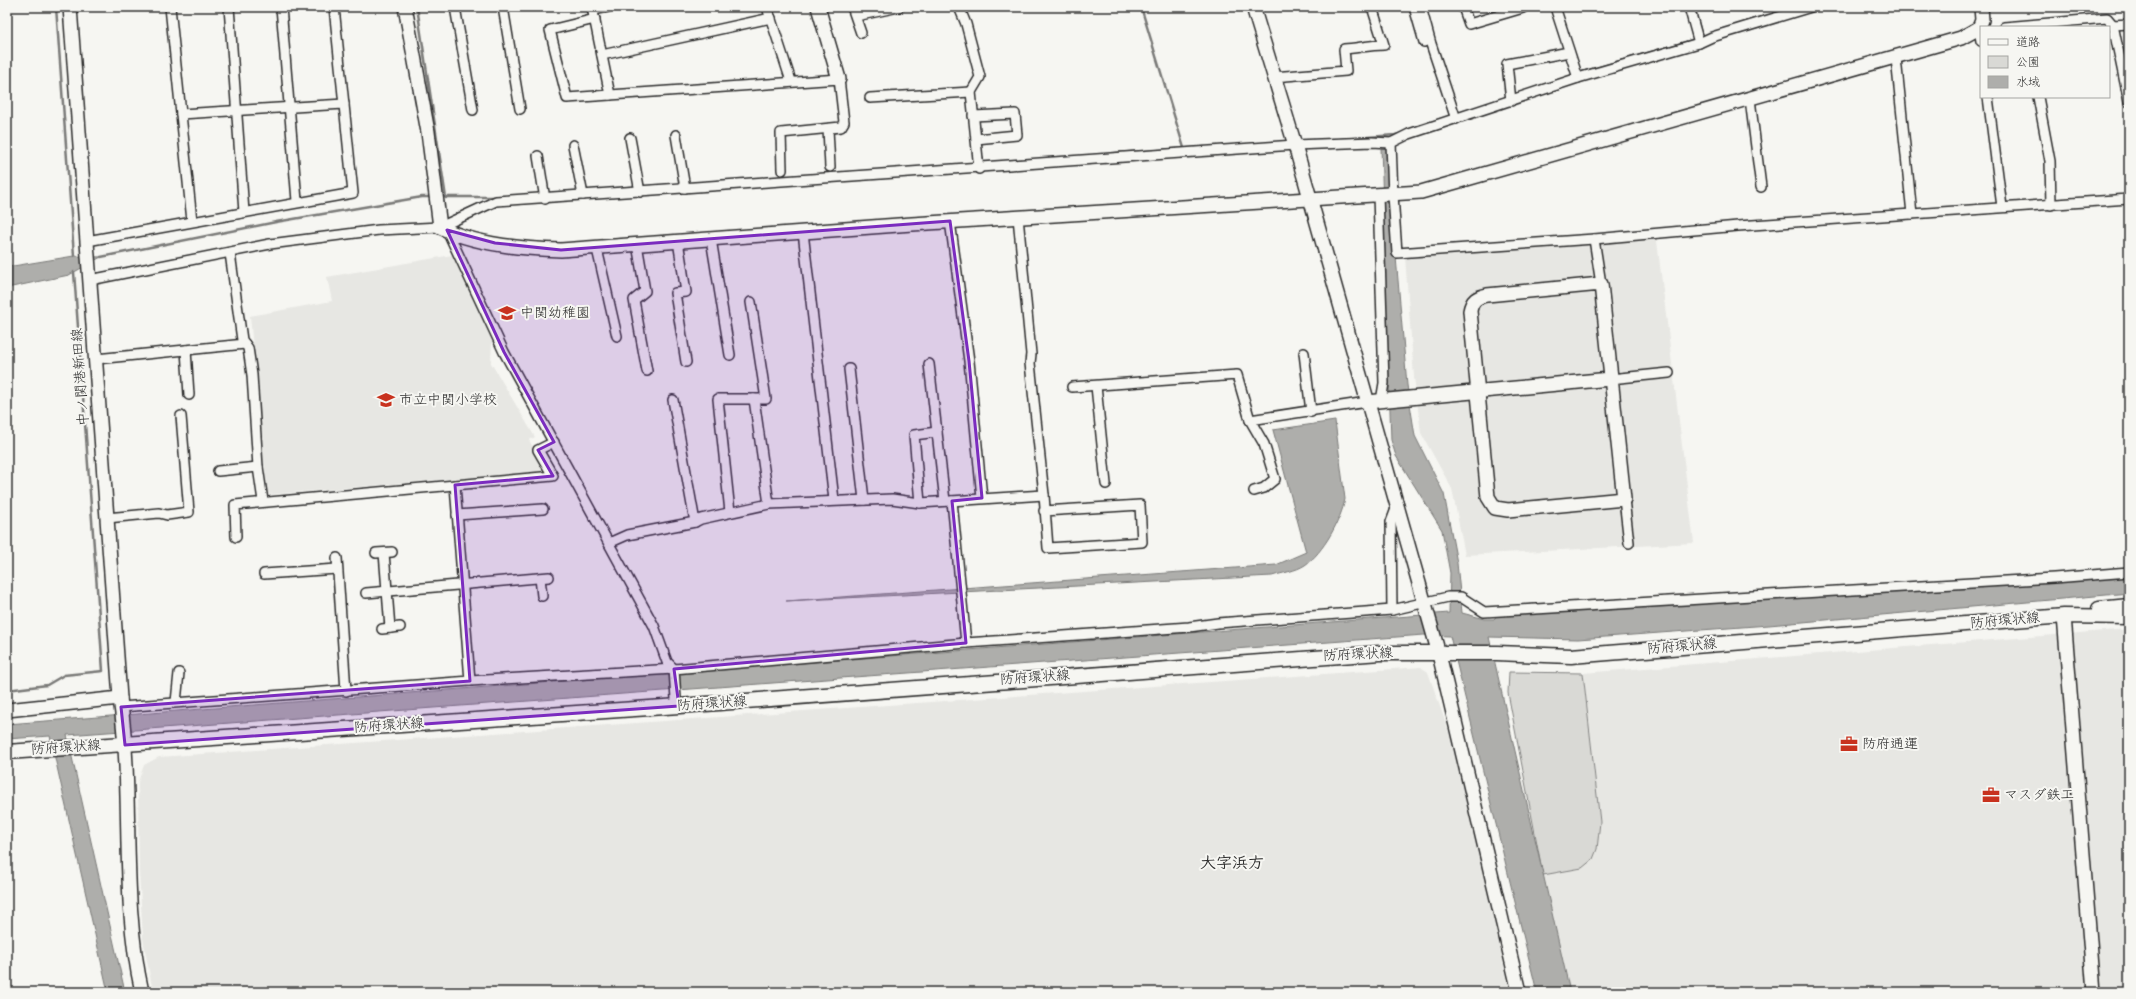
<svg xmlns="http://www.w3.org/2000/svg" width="2136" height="999" viewBox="0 0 2136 999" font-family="'Indie Flower','Klee One',sans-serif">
  <rect width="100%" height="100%" fill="#f6f6f2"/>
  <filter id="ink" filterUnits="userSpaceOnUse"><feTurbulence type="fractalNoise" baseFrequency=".025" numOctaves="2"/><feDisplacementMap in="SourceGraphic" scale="8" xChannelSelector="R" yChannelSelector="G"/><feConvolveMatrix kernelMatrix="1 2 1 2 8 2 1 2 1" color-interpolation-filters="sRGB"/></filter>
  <g filter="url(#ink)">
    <g fill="#e7e7e3">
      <polygon points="1656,233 1694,543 1465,555 1452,489 1421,433 1414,377 1405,257"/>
      <polygon points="452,255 492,341 491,363 535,437 529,440 546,471 267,495 250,316 332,301 327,277"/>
      <polygon points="2129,629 2129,992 1570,992 1543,875 1582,868 1597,849 1600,822 1583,673"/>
      <polygon points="1421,667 1428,672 1460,764 1510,992 153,992 143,939 139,871 138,782 144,765 159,757"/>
    </g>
    <polygon fill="#d9d9d5" stroke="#828280" points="1509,672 1583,673 1600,822 1597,849 1593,859 1582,868 1543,875 1508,693"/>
    <g fill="#aeaeab" stroke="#7a7a78">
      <polygon points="1390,146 1396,257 1407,385 1415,436 1444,494 1457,563 1462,613 1485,619 1494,619 1498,614 2129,572 2129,593 1769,625 1578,639 1489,637 1570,992 1537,992 1450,636 1424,635 67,735 125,992 108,992 50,736 7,739 7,724 1449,613 1450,573 1442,530 1396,456 1391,440 1381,147"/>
      <polygon points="74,256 101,257 69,275 7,288 7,267"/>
      <path d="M1335,421L1345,499C1341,520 1323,553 1305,565C1296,571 1282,573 1272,576L786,601L1276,565L1306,552L1273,430Z"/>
    </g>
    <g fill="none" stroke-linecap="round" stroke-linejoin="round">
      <g stroke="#7a7a78" stroke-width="2.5">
        <polyline points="56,7 74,256"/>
        <polyline points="417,7 446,198"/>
        <polyline points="1141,7 1184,148"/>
        <polyline points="1695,10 1702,37"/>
        <polyline points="1582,72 1696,39"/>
        <polyline points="1342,139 1395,135 1403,133"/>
        <polyline points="1115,153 1205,147"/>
        <polyline points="440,197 497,197"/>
        <polyline points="101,257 276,222 422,197 431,197"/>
        <polyline points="7,690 47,685 64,675 103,671 74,272"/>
      </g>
      <g stroke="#2b2b2b" stroke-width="12">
        <g id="street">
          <polyline points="170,7 192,221"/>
          <polyline points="229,7 244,212"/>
          <polyline points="281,7 297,201"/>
          <polyline points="455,7 473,110"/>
          <polyline points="503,7 520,109"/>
          <polyline points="592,7 610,95 839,79 844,122 841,127 781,133 782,170"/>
          <polyline points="767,7 791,81"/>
          <polyline points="852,7 861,33"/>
          <polyline points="959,7 966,24 980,77 971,92 979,169"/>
          <polyline points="1414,7 1424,42"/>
          <polyline points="1421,7 1431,44 1456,119"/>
          <polyline points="1463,7 1469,24 1523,8"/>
          <polyline points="1555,7 1578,78"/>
          <polyline points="1689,7 1699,43"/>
          <polyline points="593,10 608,7"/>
          <polyline points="856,16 899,7"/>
          <polyline points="595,19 550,30 567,98 610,95"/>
          <polyline points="2113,25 2129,24"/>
          <polyline points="2004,27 2107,18 2113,25 2129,102"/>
          <polyline points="1981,28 1979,28 1981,41"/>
          <polyline points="602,55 771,18"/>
          <polyline points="1896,58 1912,214"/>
          <path d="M1273,77L1346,71L1344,49C1358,48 1370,45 1384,45L1372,7"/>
          <polyline points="1988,97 2002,207"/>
          <polyline points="2038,97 2050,161 2051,205"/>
          <polyline points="870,98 971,92"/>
          <polyline points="1750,99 1761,187"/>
          <polyline points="1511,101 1507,64 1569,52"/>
          <polyline points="181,114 344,104"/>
          <polyline points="973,116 1015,114 1017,135 976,139"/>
          <polyline points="828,129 830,167"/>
          <polyline points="676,135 685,188"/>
          <polyline points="630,138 640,192"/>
          <polyline points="1391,143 1393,195 1397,253 1594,239 1738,226 2129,199"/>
          <polyline points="573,145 583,195"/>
          <polyline points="538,156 545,199"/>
          <polyline points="1378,195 1384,383 1381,401"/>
          <polyline points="1018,217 1031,354 1030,363 1044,495 1048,548 1142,542 1140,505 1044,511"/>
          <polyline points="950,221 969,361 982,498"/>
          <polyline points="447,230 504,352 654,626 667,662 674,669 676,699 679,706"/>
          <polyline points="803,232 834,500"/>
          <polyline points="711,239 730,355"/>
          <polyline points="1594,239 1601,284"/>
          <polyline points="87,241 353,193 334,7"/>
          <polyline points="678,241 686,292 675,293 686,362"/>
          <polyline points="637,244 645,291 634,300 647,371"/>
          <polyline points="597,249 617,336"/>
          <polyline points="230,253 242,340 248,348 252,375 258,467 263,501"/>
          <polyline points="90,280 270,244 379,230 440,227 496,201 1295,145 1372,142 1391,143 1409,134 1578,78 1699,43 1712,37 1811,7"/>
          <polyline points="186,350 189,395"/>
          <polyline points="1304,353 1311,412"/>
          <polyline points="96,359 245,344"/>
          <polyline points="929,364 945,501"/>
          <polyline points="849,369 864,500"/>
          <polyline points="1610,379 1669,373"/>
          <polyline points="1096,386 1106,484"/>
          <polyline points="1072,387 1237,375 1250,420 1264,444 1275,479 1264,488 1254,491"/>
          <polyline points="754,399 769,504"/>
          <polyline points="673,400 695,522"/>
          <polyline points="1250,420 1367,402"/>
          <polyline points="218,471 258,467"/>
          <polyline points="455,485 470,681"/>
          <polyline points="1624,499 1629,543"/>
          <polyline points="952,501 966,643"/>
          <polyline points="920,503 914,435 937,432"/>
          <polyline points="730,512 718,399 766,399 751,302"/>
          <polyline points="457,515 543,509"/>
          <polyline points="107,518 159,513 167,515 189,512 181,416"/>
          <polyline points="236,537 235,505 553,476 538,450 554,442"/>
          <polyline points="609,543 627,535 695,522 701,519 769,504 892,499 920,503 1044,495"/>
          <polyline points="376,553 392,552"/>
          <polyline points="384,553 390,628"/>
          <polyline points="337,558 346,691"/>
          <polyline points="264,574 337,569"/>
          <polyline points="540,578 542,596"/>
          <polyline points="366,593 549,577"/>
          <polyline points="1392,610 1391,522 1397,506"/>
          <polyline points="382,629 400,627"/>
          <polyline points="176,702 179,673"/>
          <polyline points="121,707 470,681 674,669 966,643 1189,627 1218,623 1392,610 1448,597 1461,597 1484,612 2054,578 2129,572"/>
        </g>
      </g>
      <g stroke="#2b2b2b" stroke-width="16">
        <g id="secondary">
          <path d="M70,7L120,698C134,796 120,895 142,992"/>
          <path d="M405,7L428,132L440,227C473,244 524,249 561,250L912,224L1421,192L1961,38L1979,28L1982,20L1981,7"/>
          <polyline points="818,7 839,79"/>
          <polyline points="1253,7 1295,145 1439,654 1519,992"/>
          <path d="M1601,284L1624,499L1508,510L1495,508L1488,497L1470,311C1472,300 1477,297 1487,295Z"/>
          <polyline points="1367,402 1610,379"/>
          <polyline points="2064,616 2094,992"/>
          <polyline points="7,710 120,698"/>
        </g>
      </g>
      <g stroke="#2b2b2b" stroke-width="17">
        <g id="primary">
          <polyline points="2099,609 2129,606"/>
          <polyline points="7,752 679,706 1380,653 1497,653 1571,656 2064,616 2129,617"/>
        </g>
      </g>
      <use href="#street" stroke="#f6f6f2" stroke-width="9"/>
      <use href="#secondary" stroke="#f6f6f2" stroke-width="13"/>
      <use href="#primary" stroke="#f6f6f2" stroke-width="14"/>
    </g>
  </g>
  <path fill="#7b2cbf" fill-opacity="0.2" stroke="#7b2cbf" stroke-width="3" stroke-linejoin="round" d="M950,221L969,361L982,498L952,501L966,643L674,669L679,706L125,745L121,707L470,681L455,485L553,476L538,450L554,442L504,352L447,230L495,243L561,250Z"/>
  <defs>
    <g id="school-bare" transform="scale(1.38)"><path d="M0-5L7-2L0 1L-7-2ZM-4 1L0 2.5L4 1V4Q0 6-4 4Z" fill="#c8321e" stroke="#f6f6f2" stroke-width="2.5" paint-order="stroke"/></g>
    <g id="office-bare" transform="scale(1.38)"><path d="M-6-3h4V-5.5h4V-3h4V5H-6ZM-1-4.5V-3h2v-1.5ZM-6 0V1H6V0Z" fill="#c8321e" stroke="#f6f6f2" stroke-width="2.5" paint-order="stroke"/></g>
  </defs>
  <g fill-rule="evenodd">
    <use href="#school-bare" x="507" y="313"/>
    <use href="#school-bare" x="386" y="400"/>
    <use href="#office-bare" x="1849" y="744"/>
    <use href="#office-bare" x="1991" y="795"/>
  </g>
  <g text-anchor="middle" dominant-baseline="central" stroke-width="4" stroke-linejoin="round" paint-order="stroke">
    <g font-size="14" fill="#2b2b2b" stroke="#f6f6f2" text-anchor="start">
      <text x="520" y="313">中関幼稚園</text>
      <text x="399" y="400">市立中関小学校</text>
      <text x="1862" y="744">防府通運</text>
      <text x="2004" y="795">マスダ鉄工</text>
    </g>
    <g font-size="14" fill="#2b2b2b" stroke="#f6f6f2">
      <text transform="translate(81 377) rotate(-94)">中ノ関港新田線</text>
      <text transform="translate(2005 621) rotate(-5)">防府環状線</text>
      <text transform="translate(1682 647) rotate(-5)">防府環状線</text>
      <text transform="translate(1358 655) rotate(-3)">防府環状線</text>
      <text transform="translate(1035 678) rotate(-4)">防府環状線</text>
      <text transform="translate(712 704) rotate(-4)">防府環状線</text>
      <text transform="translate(389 726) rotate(-4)">防府環状線</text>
      <text transform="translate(66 748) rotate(-4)">防府環状線</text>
    </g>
    <g font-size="16" font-weight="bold" fill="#2b2b2b" stroke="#f6f6f2">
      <text x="1232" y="864">大字浜方</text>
    </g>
  </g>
  <rect width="2136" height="999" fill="none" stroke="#f6f6f2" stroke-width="24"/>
  <rect x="12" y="12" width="2112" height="975" fill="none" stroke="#2b2b2b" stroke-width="1.5" filter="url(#ink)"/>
  <rect x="1980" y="26" width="130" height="72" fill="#f6f6f2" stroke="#a5a5a2"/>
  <rect x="1988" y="39" width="20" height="6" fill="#f6f6f2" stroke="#a5a5a2"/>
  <text x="2016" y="46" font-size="12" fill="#2b2b2b">道路</text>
  <rect x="1988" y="56" width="20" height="12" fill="#d9d9d5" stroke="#a5a5a2"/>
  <text x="2016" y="66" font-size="12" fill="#2b2b2b">公園</text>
  <rect x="1988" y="76" width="20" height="12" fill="#aeaeab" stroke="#a5a5a2"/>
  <text x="2016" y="86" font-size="12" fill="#2b2b2b">水域</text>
</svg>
